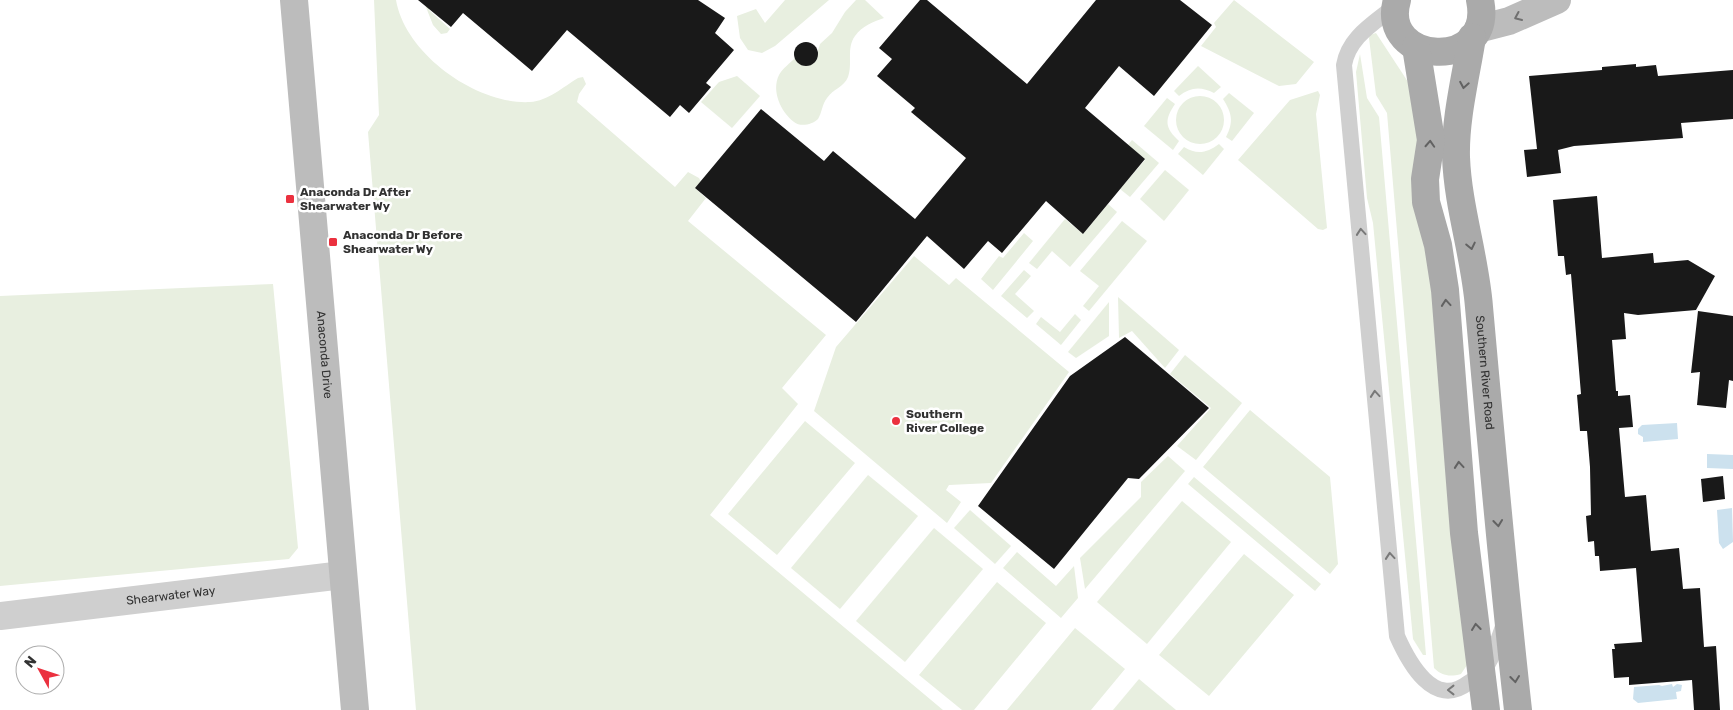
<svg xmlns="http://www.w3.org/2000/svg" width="1733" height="710" viewBox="0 0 1733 710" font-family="Rubik,sans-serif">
  <rect width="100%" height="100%" fill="#fff"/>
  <g fill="#e8efe0">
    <path d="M374,0H396C405,54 477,105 530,102C548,101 563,87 578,78L583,77L586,84L579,94L577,102L675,187L688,172L699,178L701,182L695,188L706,198L688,221L826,335L782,388L798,404L710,515L943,710H416L368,132L379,115Z"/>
    <polygon points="436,0 429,10 450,29 447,33 441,34 433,25 424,2"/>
    <polygon points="785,0 829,0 775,46 762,53 748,50 740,38 737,16 756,9 765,23"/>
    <path d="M856,0H865L884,18C873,22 862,26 855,36C846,48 853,64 848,77C844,87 833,89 827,98C822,104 822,113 818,119C812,125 800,127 794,122C781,112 771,91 779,75C782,69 790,63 795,58L804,66L814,63L820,44L832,33L845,12Z"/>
    <polygon points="1234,0 1314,62 1296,84 1279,86 1201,46 1216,27 1214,23"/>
    <path d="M1376,33L1414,91L1467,665L1461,674C1450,677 1442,676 1434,668L1387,113L1376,95L1369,38L1370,35Z"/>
    <polygon points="1360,54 1367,98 1379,117 1426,655 1423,655 1413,639 1373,223 1367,198 1356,72"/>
    <path d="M1198,66L1221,87L1214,93C1201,86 1190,87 1179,96L1174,91Z"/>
    <polygon points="737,76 760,96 732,128 701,102 719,82"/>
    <polygon points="1318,91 1320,95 1316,114 1327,228 1323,230 1318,229 1238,160 1290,100"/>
    <path d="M1229,93L1254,113L1232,141L1226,137C1234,122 1232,113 1223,99Z"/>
    <circle cx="1200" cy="120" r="24"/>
    <path d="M1167,98L1175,104C1164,120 1165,128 1179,141L1173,150L1144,126Z"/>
    <polygon points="1132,140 1159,163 1130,197 1120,189 1145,160 1128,145"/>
    <path d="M1219,144L1224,149L1203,175L1178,154L1184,147C1197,155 1207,153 1219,144Z"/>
    <polygon points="1165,170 1189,190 1164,221 1140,199"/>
    <polygon points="1108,204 1117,212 1070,267 1052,251 1037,269 1029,263 1065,219 1083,234"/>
    <polygon points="1122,221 1147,241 1089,311 1083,306 1099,286 1080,271"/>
    <polygon points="1024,233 1033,241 993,290 981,279 999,256 1003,258"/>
    <polygon points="914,256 949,285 956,278 1069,372 991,483 949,485 946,490 961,502 947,523 814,411 836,347"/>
    <polygon points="1024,270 1031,276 1015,294 1034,311 1027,318 1001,296"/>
    <polygon points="273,284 298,548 289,559 0,586 0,296"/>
    <polygon points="1118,297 1179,350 1165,368 1132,331 1119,338"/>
    <polygon points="1109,302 1109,336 1076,358 1068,352"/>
    <polygon points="1075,314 1081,320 1061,345 1036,324 1041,317 1060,332"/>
    <polygon points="1185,355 1242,403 1196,460 1177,446 1211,408 1170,374"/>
    <polygon points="1250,410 1330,477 1338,564 1330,574 1203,467"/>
    <polygon points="805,421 855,463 777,555 728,514"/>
    <polygon points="1168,456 1185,471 1085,589 1080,558 1141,497 1141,482"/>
    <polygon points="868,475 918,516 840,609 791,568"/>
    <polygon points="1194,477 1321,584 1315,591 1188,484"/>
    <polygon points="1182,501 1231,542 1147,644 1097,602"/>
    <polygon points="970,510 1011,546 995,564 954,528"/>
    <polygon points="934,528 983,569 905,662 856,621"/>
    <polygon points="1017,552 1056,586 1074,566 1078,598 1061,618 1003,568"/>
    <polygon points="1244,554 1294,595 1209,696 1159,655"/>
    <polygon points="997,582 1046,623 974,710 962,710 919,675"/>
    <polygon points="1075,628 1125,669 1091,710 1007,710"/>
    <polygon points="1139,679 1176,710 1113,710"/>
  </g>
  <g fill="#cce1ee">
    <polygon points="1677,423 1678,439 1643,442 1643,437 1638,434 1638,429 1642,425"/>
    <polygon points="1707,454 1733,455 1733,469 1707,468"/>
    <polygon points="1732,508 1733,542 1723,549 1719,543 1717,510"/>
    <polygon points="1672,684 1673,687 1677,684 1682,685 1681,691 1676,692 1677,699 1638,703 1633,699 1634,687 1659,685 1662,686"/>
  </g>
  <g fill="#191919">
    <polygon points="418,0 698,0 725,18 715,33 734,50 706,83 711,87 689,113 680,105 670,117 567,30 532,71 463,13 451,27"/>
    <polygon points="920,0 927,0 1027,84 1096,0 1180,0 1212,25 1154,96 1119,66 1085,108 1145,159 1083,234 1046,201 1002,253 988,241 964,269 927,236 856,322 695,188 761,109 824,161 833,151 915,219 966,158 911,112 915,108 877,76 892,59 879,48"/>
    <circle cx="806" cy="54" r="12"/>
    <polygon points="1636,64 1636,67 1656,65 1658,76 1733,70 1733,119 1681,123 1683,138 1574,146 1558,150 1561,173 1527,177 1524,150 1537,149 1529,76 1602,70 1602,67"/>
    <polygon points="1597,196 1602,258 1653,253 1654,263 1688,260 1715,276 1696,310 1638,315 1624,313 1626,339 1612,340 1616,391 1618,391 1618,396 1630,395 1633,427 1619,428 1625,497 1646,495 1651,551 1679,548 1683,589 1700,588 1704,647 1716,646 1720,710 1694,710 1692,680 1629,685 1629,677 1614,678 1612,649 1615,649 1614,644 1642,642 1636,568 1600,571 1599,556 1595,556 1594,541 1588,542 1586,516 1591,515 1590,467 1587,431 1580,431 1577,395 1581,394 1571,274 1566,275 1564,256 1558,256 1553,200"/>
    <polygon points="1698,311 1733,316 1733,381 1729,380 1726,408 1697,405 1700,372 1691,373"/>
    <polygon points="1125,337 1209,408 1139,479 1128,478 1054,569 978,506 1070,376"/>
    <polygon points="1723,476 1725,499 1703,502 1701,479"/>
  </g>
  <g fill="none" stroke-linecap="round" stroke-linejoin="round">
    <path stroke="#cfcfcf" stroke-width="16" d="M1396,5C1375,23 1349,36 1344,65L1397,636C1409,663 1434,709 1468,683C1473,680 1480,676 1483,671C1494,657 1499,637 1505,621"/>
    <path stroke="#cfcfcf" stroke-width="28" id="s1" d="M0,616L343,575"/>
    <g stroke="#bcbcbc" stroke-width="28">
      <path id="s2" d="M294,0L355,710"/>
      <polyline points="1478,29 1509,21 1557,0"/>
    </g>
    <g stroke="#aaa" stroke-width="28">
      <path d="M1397,0C1378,65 1495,73 1480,0"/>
      <path id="s3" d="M1472,37C1466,76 1455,118 1456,157C1458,208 1475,256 1479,307C1491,441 1503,576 1518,710"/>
      <polyline points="1416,47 1431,140 1425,179 1426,202 1438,245 1445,290 1464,533 1486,710"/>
    </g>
  </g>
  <defs><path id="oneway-chevron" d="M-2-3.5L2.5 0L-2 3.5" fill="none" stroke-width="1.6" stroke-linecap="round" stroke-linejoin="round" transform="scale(1.25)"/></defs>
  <use stroke="#707070" href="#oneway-chevron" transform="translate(1518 17) rotate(156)"/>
  <g stroke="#626262">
    <use href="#oneway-chevron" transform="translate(1464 85) rotate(100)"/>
    <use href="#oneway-chevron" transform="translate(1430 144) rotate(-87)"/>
    <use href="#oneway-chevron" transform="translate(1471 246) rotate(78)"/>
    <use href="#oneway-chevron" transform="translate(1446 303) rotate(-95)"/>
    <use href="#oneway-chevron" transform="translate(1459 465) rotate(-95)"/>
    <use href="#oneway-chevron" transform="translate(1498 523) rotate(84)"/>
    <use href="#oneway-chevron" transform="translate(1476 627) rotate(-97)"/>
    <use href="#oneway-chevron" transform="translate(1515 679) rotate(83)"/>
  </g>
  <g stroke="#797979">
    <use href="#oneway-chevron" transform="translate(1361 232) rotate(-95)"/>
    <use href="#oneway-chevron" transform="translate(1375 394) rotate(-95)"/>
    <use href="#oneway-chevron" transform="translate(1390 556) rotate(-95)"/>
    <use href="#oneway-chevron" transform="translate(1451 690) rotate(180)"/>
  </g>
  <g fill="#eb313f" stroke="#fff" stroke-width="2">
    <rect x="285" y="194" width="10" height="10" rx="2.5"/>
    <rect x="328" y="237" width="10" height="10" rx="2.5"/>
    <circle cx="896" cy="421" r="5"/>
  </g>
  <g text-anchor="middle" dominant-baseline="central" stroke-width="5" stroke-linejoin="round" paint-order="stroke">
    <g font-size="12" font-weight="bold" fill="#323232" stroke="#fff" text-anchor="start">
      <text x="300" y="192">Anaconda Dr After<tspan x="300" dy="14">Shearwater Wy</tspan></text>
      <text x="343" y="235">Anaconda Dr Before<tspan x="343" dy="14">Shearwater Wy</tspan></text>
      <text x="906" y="414">Southern<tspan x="906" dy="14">River College</tspan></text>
    </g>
    <g font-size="12" fill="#323232" stroke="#fff">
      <text stroke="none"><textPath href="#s2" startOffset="356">Anaconda Drive</textPath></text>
      <text stroke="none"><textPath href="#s3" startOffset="339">Southern River Road</textPath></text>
      <text stroke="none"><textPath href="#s1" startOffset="172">Shearwater Way</textPath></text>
    </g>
  </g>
  <g transform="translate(40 670) rotate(310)"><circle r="24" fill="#ffffff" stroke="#adadad"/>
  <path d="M0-4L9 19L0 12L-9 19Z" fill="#eb313f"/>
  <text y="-8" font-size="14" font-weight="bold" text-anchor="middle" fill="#323232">N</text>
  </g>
</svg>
